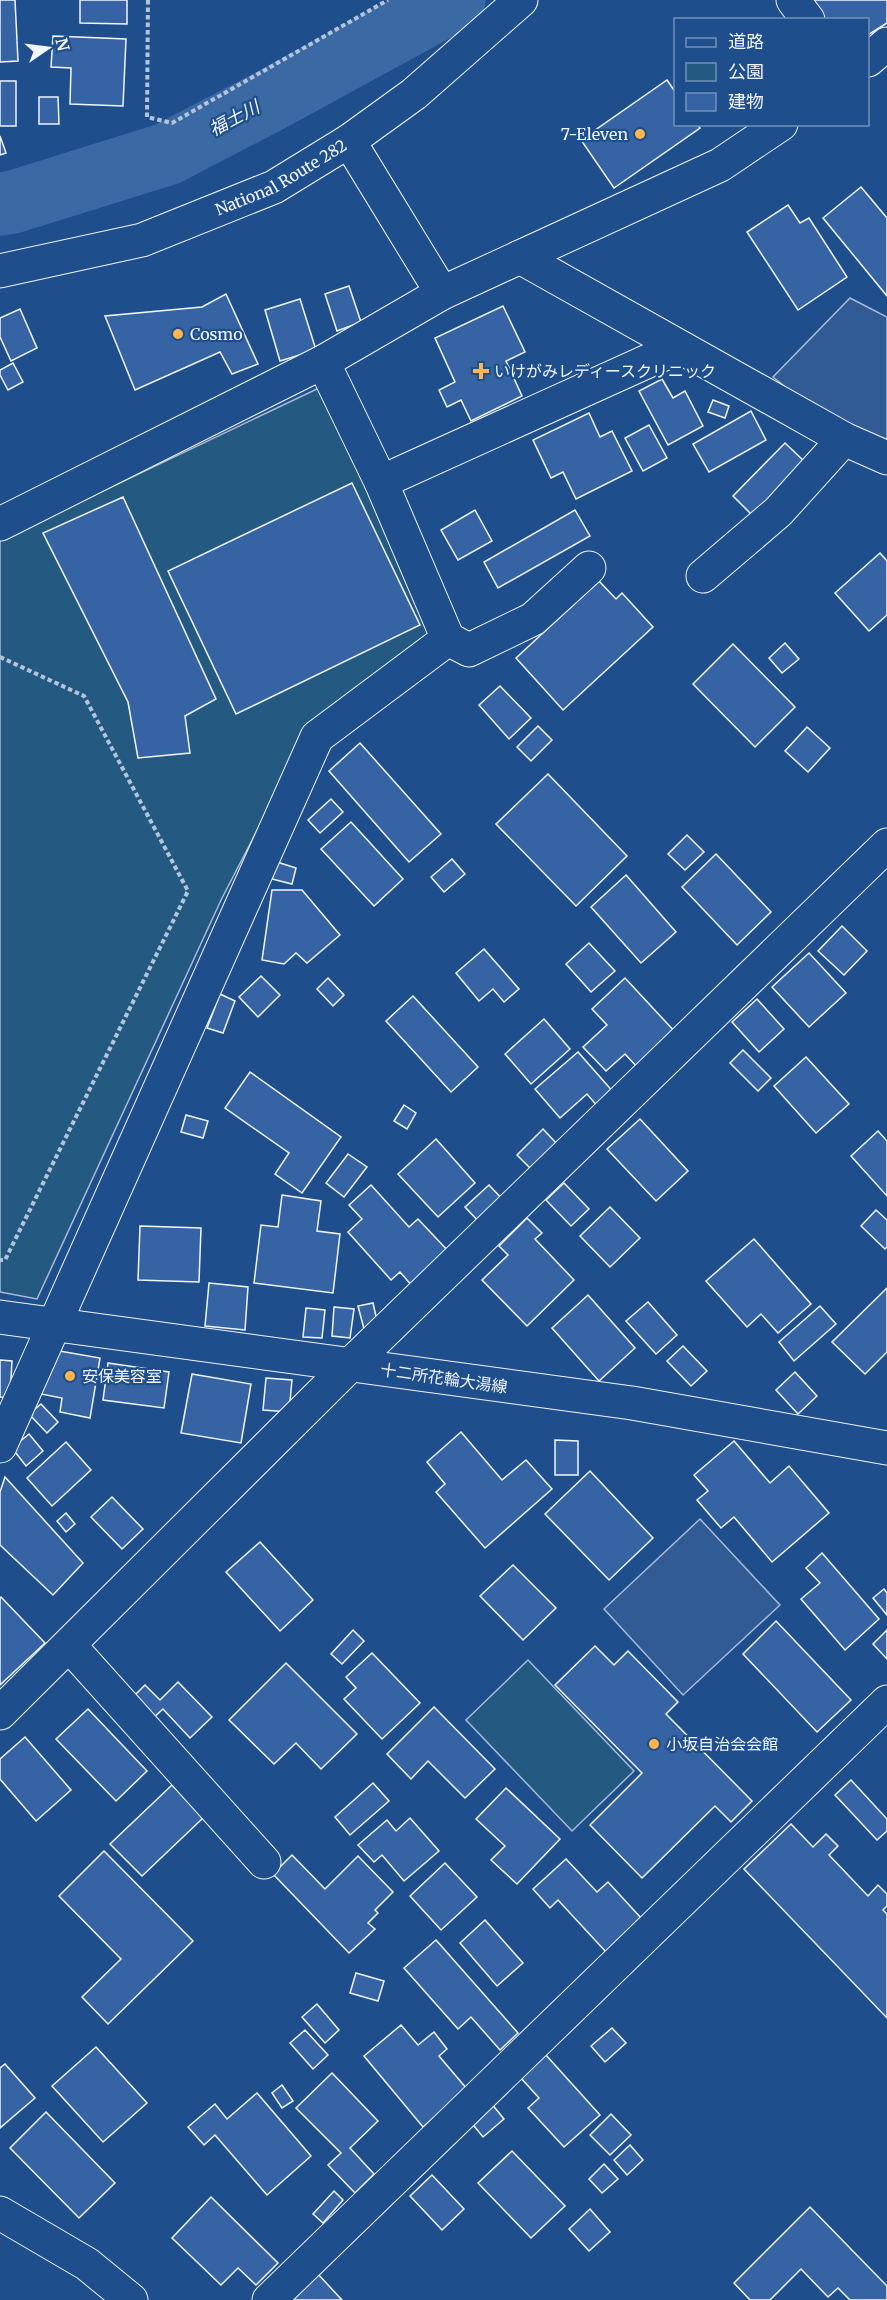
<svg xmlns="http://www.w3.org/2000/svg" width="887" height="2300" viewBox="0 0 887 2300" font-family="Merriweather,'Noto Sans JP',serif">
  <rect width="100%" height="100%" fill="#1f4e8c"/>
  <g fill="#245a82" stroke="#a8bbd7" stroke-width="1.5">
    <polygon points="321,387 436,629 315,719 222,898 37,1299 0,1292 0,540"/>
    <polygon points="528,1660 634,1771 572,1831 466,1720"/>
  </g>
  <g fill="#305b95" stroke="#a8bbd7" stroke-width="1.5">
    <polygon points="850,298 887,317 887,447 828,421 773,377"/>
    <polygon points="700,1519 780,1605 683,1695 604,1609"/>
  </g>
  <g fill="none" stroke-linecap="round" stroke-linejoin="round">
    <polyline stroke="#3b69a3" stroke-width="63" points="0,204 13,202 167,154 269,101 454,0"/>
  </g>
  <g fill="#3563a3" stroke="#f2f6ff" stroke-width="1.5">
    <polygon points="0,0 15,0 18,61 0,62"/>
    <polygon points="80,0 127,0 127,24 80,23"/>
    <polygon points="807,0 887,0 887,23 868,35 868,20 820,20"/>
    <polygon points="53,36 126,39 123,106 70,104 71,68 51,67"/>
    <polygon points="667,80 676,93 676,124 697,124 700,128 614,188 581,140"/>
    <rect x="0" y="81" width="16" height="45"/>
    <polygon points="39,97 58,97 59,124 39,124"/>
    <polygon points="0,136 6,153 0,155"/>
    <polygon points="861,187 887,218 887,296 823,218"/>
    <polygon points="788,205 800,223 809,218 847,277 798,310 747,232"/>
    <polygon points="349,286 361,322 337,331 325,294"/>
    <polygon points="226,294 258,364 232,374 220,352 135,390 105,316 202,307"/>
    <polygon points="300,299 316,350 280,361 265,310"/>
    <polygon points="503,306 525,352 506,361 522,396 471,421 461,400 447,407 439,390 455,382 435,338"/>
    <polygon points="20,309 37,348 11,361 0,337 0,318"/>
    <polygon points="13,363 23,382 8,390 0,375 0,370"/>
    <polygon points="662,379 673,398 685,391 703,426 668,445 639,391"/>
    <polygon points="713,400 729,406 725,418 708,412"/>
    <polygon points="751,411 766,440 709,472 693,444"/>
    <polygon points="589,413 600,437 612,431 632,471 576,499 563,472 551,478 533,440"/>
    <polygon points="649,425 667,458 643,471 625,438"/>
    <polygon points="785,443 805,462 753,516 733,496"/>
    <polygon points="352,483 420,625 236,714 168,571"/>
    <polygon points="123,497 216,699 185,716 190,753 138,758 128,702 43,533"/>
    <polygon points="475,510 492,541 458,560 441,530"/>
    <polygon points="575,510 590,536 498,588 484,562"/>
    <polygon points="880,553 887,561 887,615 869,631 835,593"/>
    <polygon points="599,581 616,599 622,593 653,627 563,710 516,658"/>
    <polygon points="785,643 799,659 782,673 769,658"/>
    <polygon points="733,644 795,707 755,747 693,684"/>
    <polygon points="500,686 531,718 509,739 479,705"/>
    <polygon points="538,726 552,740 531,761 517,747"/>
    <polygon points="807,727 830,748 808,772 785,751"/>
    <polygon points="360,743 441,834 409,862 329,771"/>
    <polygon points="548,774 627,856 576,906 496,824"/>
    <polygon points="331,799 343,812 320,833 308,820"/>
    <polygon points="351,822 403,879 374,906 321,849"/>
    <polygon points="687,835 704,852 685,870 668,854"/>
    <polygon points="716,854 771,912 737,945 682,887"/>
    <polygon points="452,859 465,874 444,892 431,877"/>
    <polygon points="277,862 296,868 292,884 272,879"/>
    <polygon points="626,875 676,932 641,963 591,907"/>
    <polygon points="272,890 302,890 340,935 307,963 296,953 284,964 262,960"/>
    <polygon points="842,926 867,951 844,975 818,951"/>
    <polygon points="589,943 615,971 591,992 566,964"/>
    <polygon points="484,949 519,989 504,1002 493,989 479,1001 456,973"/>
    <polygon points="809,953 846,993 809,1027 772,987"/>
    <polygon points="261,976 280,995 258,1017 239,997"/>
    <polygon points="328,978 344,995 333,1006 317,989"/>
    <polygon points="625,978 677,1034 639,1069 625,1054 606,1071 583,1047 607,1025 592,1009"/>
    <polygon points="220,994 235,1001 223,1033 207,1028"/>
    <polygon points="413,996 478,1067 451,1092 386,1021"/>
    <polygon points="757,999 784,1029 759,1052 732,1022"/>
    <polygon points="544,1019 570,1049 531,1084 505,1054"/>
    <polygon points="743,1050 771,1078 758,1091 730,1063"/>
    <polygon points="578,1052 615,1094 599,1108 587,1094 560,1118 535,1089"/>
    <polygon points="806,1057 849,1104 816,1133 774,1086"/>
    <polygon points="250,1072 341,1137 302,1193 275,1174 289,1153 225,1108"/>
    <polygon points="404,1105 416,1113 407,1129 394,1121"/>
    <polygon points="186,1115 208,1121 203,1138 181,1132"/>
    <polygon points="640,1119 688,1171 656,1201 607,1149"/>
    <polygon points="543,1129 557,1144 531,1169 517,1155"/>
    <polygon points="878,1131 887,1141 887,1196 851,1156"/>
    <polygon points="436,1139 475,1183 438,1217 398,1174"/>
    <polygon points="348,1154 367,1167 344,1197 326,1183"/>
    <polygon points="564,1183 589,1209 571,1226 546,1200"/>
    <polygon points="371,1185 409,1227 418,1219 450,1253 413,1287 400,1272 391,1280 348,1232 362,1219 349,1205"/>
    <polygon points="489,1185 504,1201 480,1223 465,1207"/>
    <polygon points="282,1195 321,1201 317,1231 340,1234 333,1293 254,1283 261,1225 278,1227"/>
    <polygon points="610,1207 640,1238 610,1267 580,1236"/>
    <polygon points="876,1210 887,1220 887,1247 885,1249 861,1226"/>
    <polygon points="527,1218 542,1233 535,1239 574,1280 527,1326 482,1280 508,1255 499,1246"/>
    <polygon points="140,1226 201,1228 199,1282 138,1280"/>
    <polygon points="754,1239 811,1304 778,1333 761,1314 747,1327 706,1281"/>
    <polygon points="209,1283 248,1287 245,1330 205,1326"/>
    <polygon points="887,1288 887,1352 865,1374 832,1342"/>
    <polygon points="588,1295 635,1348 599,1381 552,1328"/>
    <polygon points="648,1302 677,1335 656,1354 626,1321"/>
    <polygon points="373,1303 378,1325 364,1329 358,1306"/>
    <polygon points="820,1306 836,1324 794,1361 779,1342"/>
    <polygon points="334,1307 354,1309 350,1338 332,1336"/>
    <polygon points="306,1308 325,1310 322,1338 303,1337"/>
    <polygon points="683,1346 707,1371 691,1386 667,1361"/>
    <polygon points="48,1349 100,1358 90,1418 60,1412 62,1398 41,1394"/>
    <polygon points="0,1360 12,1361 10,1398 0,1397"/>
    <polygon points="108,1363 169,1372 164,1408 103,1400"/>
    <polygon points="795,1372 817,1396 798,1414 776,1390"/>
    <polygon points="192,1374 251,1384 241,1443 181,1433"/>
    <polygon points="266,1378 292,1380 289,1412 263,1410"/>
    <polygon points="41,1404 58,1422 47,1433 29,1414"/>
    <polygon points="461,1432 502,1480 526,1460 552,1489 485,1548 436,1492 445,1484 427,1462"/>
    <polygon points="29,1434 43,1451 26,1466 12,1448"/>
    <polygon points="555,1440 578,1441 578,1475 555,1475"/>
    <polygon points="734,1441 770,1483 789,1466 829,1513 772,1562 734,1517 721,1528 697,1500 708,1491 694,1475"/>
    <polygon points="66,1442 91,1470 52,1506 27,1478"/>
    <polygon points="590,1471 653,1538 609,1580 545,1514"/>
    <polygon points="5,1477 83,1563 53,1595 0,1545 0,1492"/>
    <polygon points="112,1497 143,1529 122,1549 91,1517"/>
    <polygon points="66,1513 75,1524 66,1532 57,1521"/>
    <polygon points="260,1542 313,1600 280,1631 226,1572"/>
    <polygon points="822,1553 879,1619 845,1650 801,1599 820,1583 806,1568"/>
    <polygon points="513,1565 556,1608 523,1640 480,1596"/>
    <polygon points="884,1589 887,1593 887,1615 873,1598"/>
    <polygon points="1,1597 45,1643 0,1685 0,1598"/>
    <polygon points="776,1621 851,1700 817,1732 743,1654"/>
    <polygon points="353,1630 364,1641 342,1664 331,1654"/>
    <polygon points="887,1630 887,1659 873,1644"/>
    <polygon points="595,1646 614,1665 628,1651 678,1702 666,1714 752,1801 731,1822 715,1806 642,1878 590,1825 642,1773 555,1685"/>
    <polygon points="372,1653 420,1703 382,1739 344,1699 356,1688 346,1677"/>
    <polygon points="286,1663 357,1734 321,1769 296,1743 274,1764 229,1720"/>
    <polygon points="178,1682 212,1717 190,1738 163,1709 151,1720 131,1699 145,1685 160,1700"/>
    <polygon points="434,1707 495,1769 465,1798 428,1761 411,1779 387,1754"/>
    <polygon points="88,1709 147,1771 116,1801 56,1739"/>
    <polygon points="25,1737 71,1790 36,1821 0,1779 0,1759"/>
    <polygon points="851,1780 887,1819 887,1831 877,1840 835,1795"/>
    <polygon points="373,1783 389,1801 350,1835 335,1817"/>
    <polygon points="172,1785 203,1818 142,1876 110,1844"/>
    <polygon points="506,1788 560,1839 517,1884 491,1860 505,1846 476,1819"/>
    <polygon points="410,1818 439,1851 404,1881 382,1855 374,1862 358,1845 387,1820 396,1831"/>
    <polygon points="791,1824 813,1847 826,1834 838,1846 829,1855 868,1896 878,1885 887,1894 887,1906 883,1910 887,1914 887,2018 744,1869"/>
    <polygon points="104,1851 193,1941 108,2024 82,1997 121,1959 59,1896"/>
    <polygon points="292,1855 325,1889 358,1856 393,1892 375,1910 378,1913 368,1923 375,1929 349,1953 273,1874"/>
    <polygon points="566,1859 597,1892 608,1882 642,1919 606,1952 558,1900 550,1908 533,1889"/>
    <polygon points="445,1863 477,1897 441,1930 410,1896"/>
    <polygon points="485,1920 523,1963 497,1986 460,1943"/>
    <polygon points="436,1940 518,2033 500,2050 471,2017 458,2029 404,1968"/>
    <polygon points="356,1973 384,1981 378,2001 350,1993"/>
    <polygon points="317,2004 339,2030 325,2043 302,2017"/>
    <polygon points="401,2025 418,2045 434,2032 447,2049 439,2056 467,2089 423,2127 364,2056"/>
    <polygon points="612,2028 626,2043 605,2062 591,2046"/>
    <polygon points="305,2030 328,2055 313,2069 290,2043"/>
    <polygon points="96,2047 147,2103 103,2142 52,2086"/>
    <polygon points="545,2054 600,2115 564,2147 528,2108 539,2098 520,2077"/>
    <polygon points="5,2064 35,2098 0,2128 0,2068"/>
    <polygon points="332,2073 378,2121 350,2148 374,2174 355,2193 328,2165 341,2153 296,2108"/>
    <polygon points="282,2085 293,2101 282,2108 272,2093"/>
    <polygon points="257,2093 311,2156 267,2195 215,2135 204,2145 188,2127 215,2104 227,2119"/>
    <polygon points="491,2103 504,2119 483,2137 470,2121"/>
    <polygon points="46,2112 115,2183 79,2218 10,2148"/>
    <polygon points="611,2114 631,2135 610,2155 590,2135"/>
    <polygon points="630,2145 643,2160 627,2175 614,2160"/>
    <polygon points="512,2151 565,2206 531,2238 478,2183"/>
    <polygon points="604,2164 618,2179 602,2193 589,2179"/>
    <polygon points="432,2175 464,2209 442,2230 410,2196"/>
    <polygon points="334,2191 343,2200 323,2223 313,2214"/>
    <polygon points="211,2197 278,2263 256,2285 238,2268 221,2285 172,2238"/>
    <polygon points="810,2207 887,2286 887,2300 850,2300 838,2288 828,2297 801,2269 770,2300 750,2300 734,2283"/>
    <polygon points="590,2209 610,2232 589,2251 569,2229"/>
    <polygon points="317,2273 342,2300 288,2300"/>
  </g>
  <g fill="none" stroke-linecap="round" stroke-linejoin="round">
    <g stroke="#f2f6ff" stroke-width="35">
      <g id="minor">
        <polyline points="793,0 808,20"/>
        <polyline points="868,60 887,44"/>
        <polyline points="349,141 442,293"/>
        <polyline points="520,257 844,439 887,458"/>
        <polyline points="381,482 679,347"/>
        <polyline points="0,524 323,362 442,293 720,165 781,124"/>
        <polyline points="703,576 778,512 844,439"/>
        <polyline points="448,639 469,650 533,619 589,568"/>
        <polyline points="0,1446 317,737 448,639 381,482 323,362"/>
        <polyline points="69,1645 264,1862"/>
        <polyline points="0,1713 349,1366 887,845"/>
        <polyline points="0,2213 87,2264 131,2300"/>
        <polyline points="269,2300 887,1702"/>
      </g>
    </g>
    <g stroke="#f2f6ff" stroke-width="35">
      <polyline id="major" points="0,1317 632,1403 887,1448"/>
    </g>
    <g stroke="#f2f6ff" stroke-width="35">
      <g id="highway">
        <path id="s1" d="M0,271L142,240L274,187L349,141L414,94L521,0"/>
      </g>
    </g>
    <g stroke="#b3c4dc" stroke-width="4" stroke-dasharray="4.5 3" stroke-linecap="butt">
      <polyline points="148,0 147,117 172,123 388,0"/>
      <polyline points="0,657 84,696 188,891 5,1260 0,1260"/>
    </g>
    <use href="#minor" stroke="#1f4e8c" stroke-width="33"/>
    <use href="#major" stroke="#1f4e8c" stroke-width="33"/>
    <use href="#highway" stroke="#1f4e8c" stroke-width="33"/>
  </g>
  <g fill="#ffb74d" stroke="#1f4e8c" stroke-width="2">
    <circle cx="640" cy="134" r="6"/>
    <circle cx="178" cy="334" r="6"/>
    <path d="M478 362h6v6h6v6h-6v6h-6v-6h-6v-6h6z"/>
    <circle cx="70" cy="1376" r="6"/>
    <circle cx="654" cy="1744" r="6"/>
  </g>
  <g text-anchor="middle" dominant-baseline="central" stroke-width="4.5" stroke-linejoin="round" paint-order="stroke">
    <g font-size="16" fill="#f2f6ff" stroke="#1f4e8c" text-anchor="start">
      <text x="628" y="134" text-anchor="end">7-Eleven</text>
      <text x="190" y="334">Cosmo</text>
      <text x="494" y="371">いけがみレディースクリニック</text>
      <text x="82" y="1376">安保美容室</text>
      <text x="666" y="1744">小坂自治会会館</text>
    </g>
    <g font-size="16" fill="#f2f6ff" stroke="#1f4e8c">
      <text stroke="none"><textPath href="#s1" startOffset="298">National Route 282</textPath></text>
      <text transform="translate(444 1378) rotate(8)">十二所花輪大湯線</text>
    </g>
    <g font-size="18" font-style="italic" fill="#f2f6ff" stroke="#1f4e8c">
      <text transform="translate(234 118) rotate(-28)">福士川</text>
    </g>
  </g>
  <rect x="674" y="18" width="195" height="108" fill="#1f4e8c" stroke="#7391ba" stroke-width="1.5"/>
  <rect x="686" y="38" width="30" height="9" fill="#1f4e8c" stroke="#7391ba" stroke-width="1.5"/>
  <text x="728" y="48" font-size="18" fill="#f2f6ff">道路</text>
  <rect x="686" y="63" width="30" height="18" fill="#245a82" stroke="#7391ba" stroke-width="1.5"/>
  <text x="728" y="78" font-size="18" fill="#f2f6ff">公園</text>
  <rect x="686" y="93" width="30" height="18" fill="#3563a3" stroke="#7391ba" stroke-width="1.5"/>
  <text x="728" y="108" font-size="18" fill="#f2f6ff">建物</text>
  <g transform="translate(48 48) rotate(76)" stroke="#1f4e8c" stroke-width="4.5" paint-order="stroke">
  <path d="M0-4.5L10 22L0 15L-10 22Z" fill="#f2f6ff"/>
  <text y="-9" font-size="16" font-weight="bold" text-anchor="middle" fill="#f2f6ff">N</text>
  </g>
</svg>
